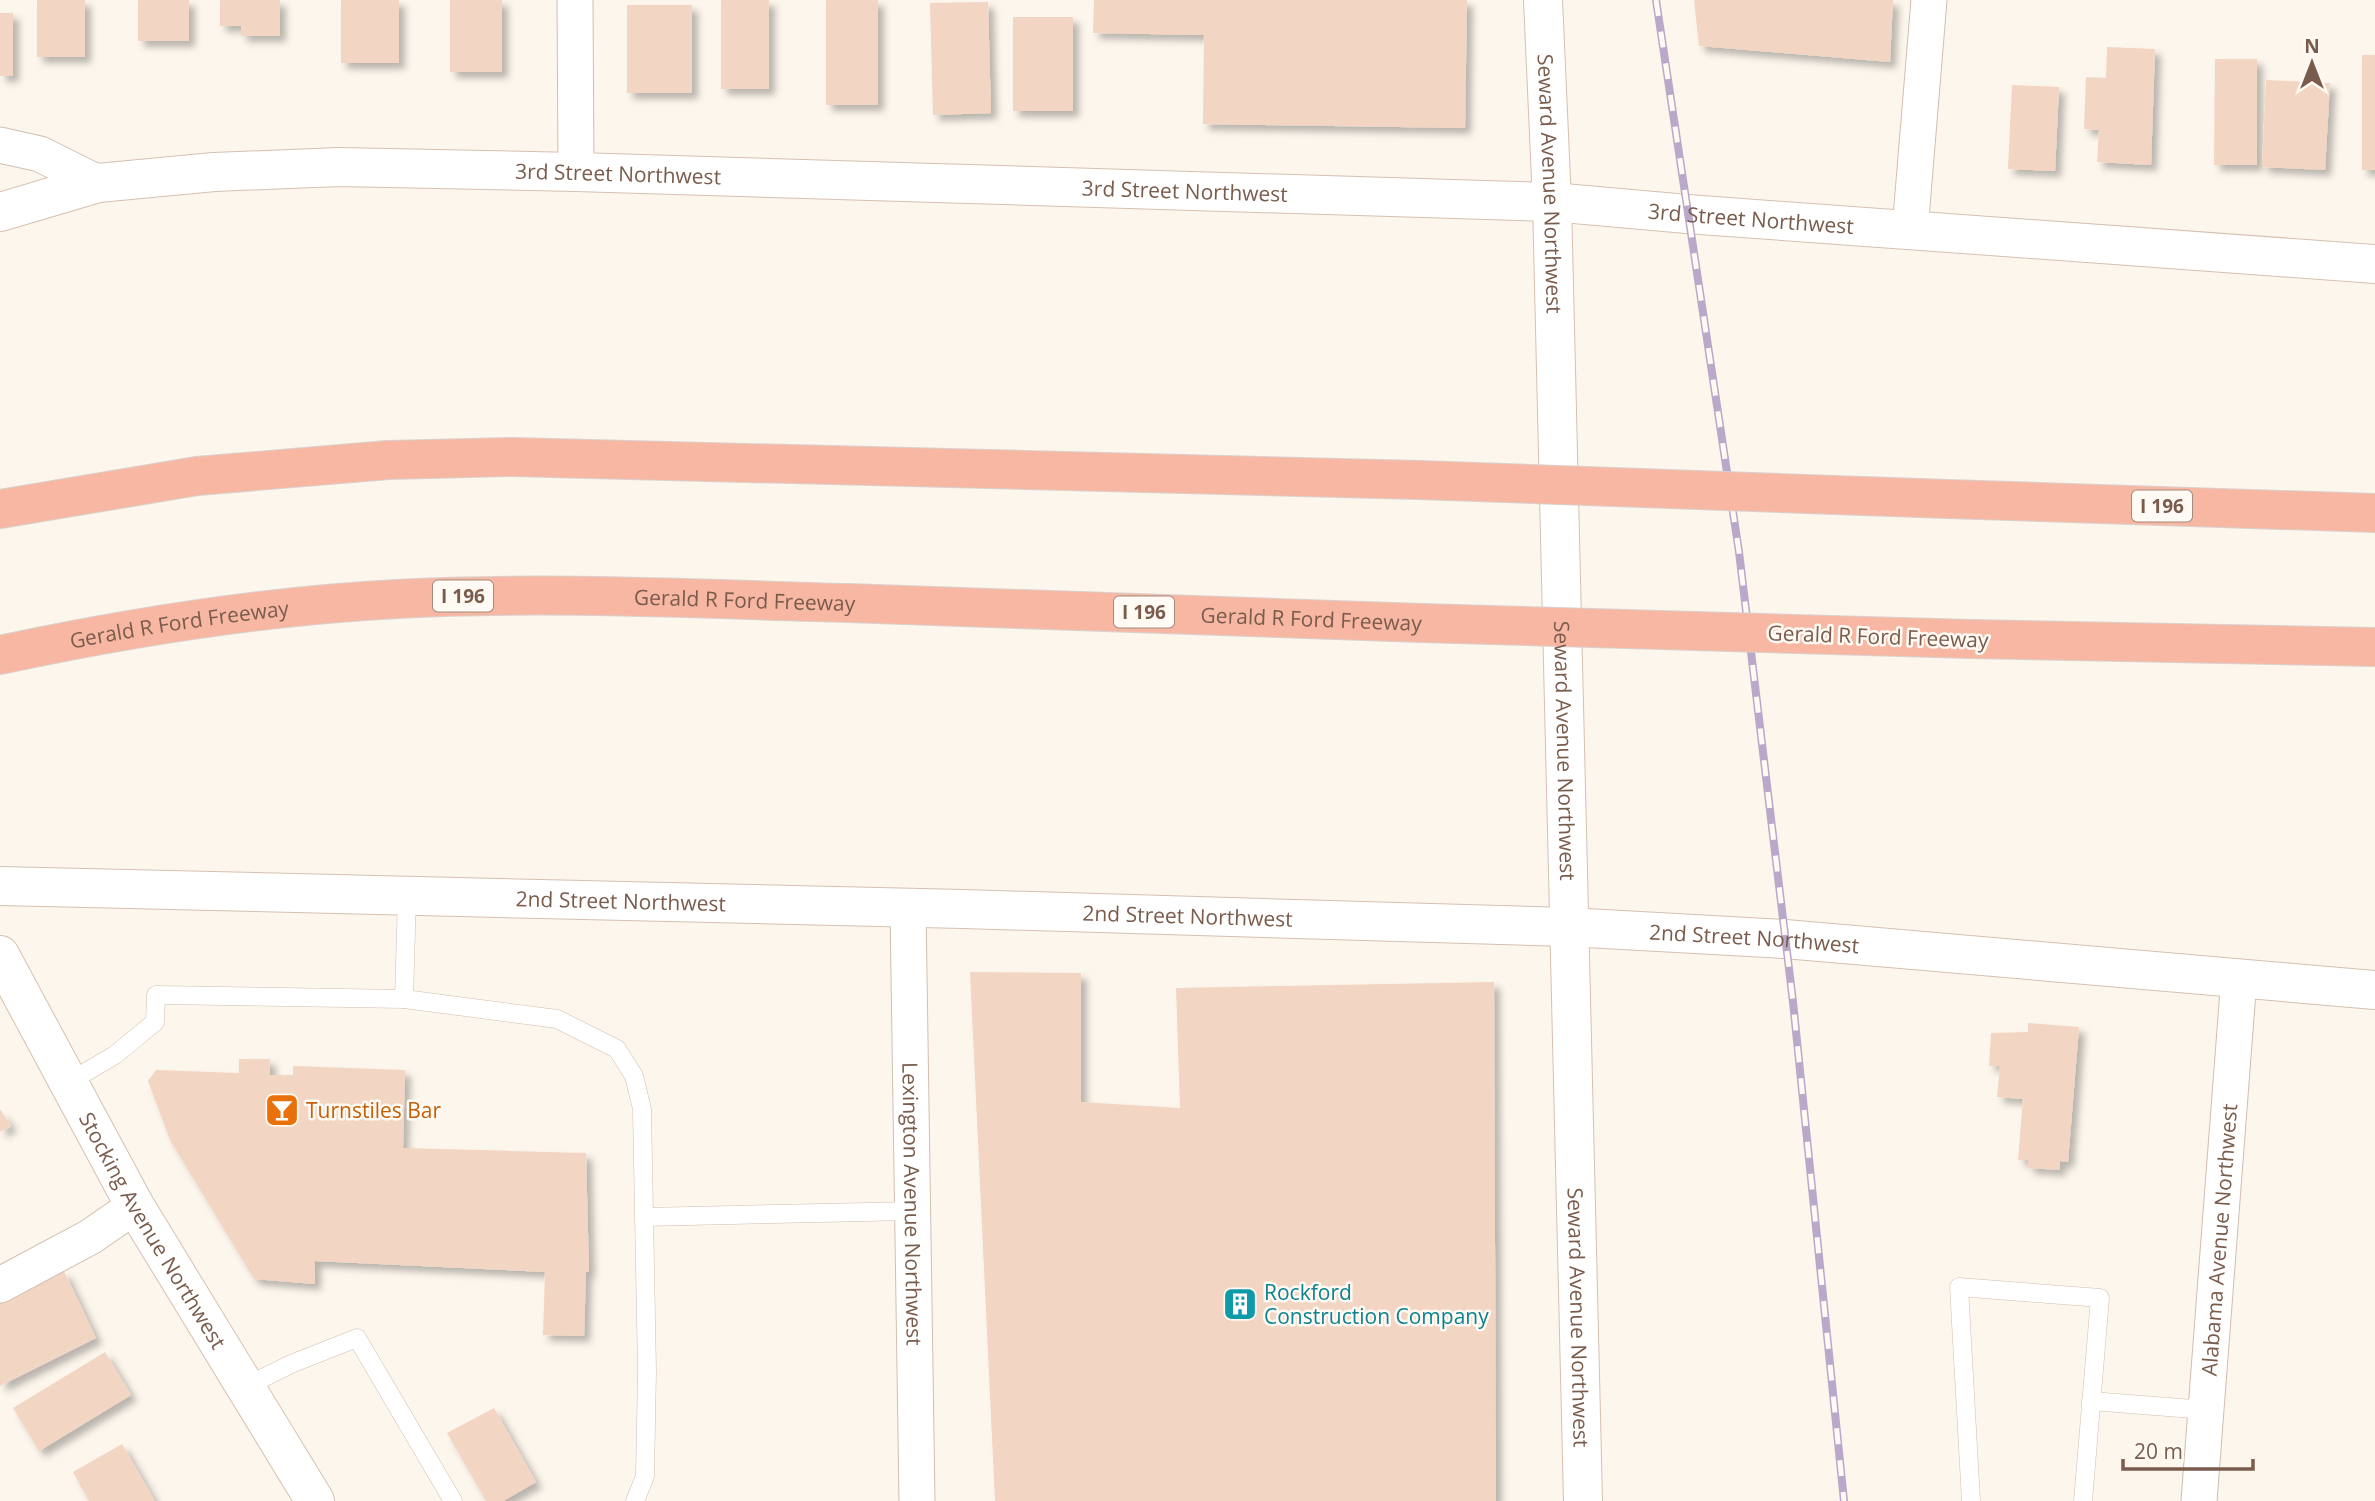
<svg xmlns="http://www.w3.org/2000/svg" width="2375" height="1501" viewBox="0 0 2375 1501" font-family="'Open Sans',sans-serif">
  <defs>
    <filter id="shadow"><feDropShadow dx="6" dy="6" stdDeviation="3.5" flood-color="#0004"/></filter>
  </defs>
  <rect width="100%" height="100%" fill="#fdf6ec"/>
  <g fill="#f3d5c3" filter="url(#shadow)">
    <rect x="37" y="0" width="48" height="57"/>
    <rect x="138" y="0" width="51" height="41"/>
    <polygon points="220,0 280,0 280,36 241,36 241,26 220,26"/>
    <rect x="341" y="0" width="58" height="63"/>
    <rect x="450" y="0" width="52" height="72"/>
    <rect x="721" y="0" width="48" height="89"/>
    <rect x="826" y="0" width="52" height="105"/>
    <polygon points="1094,0 1467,0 1465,128 1203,124 1204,35 1093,33"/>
    <polygon points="1694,0 1893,0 1890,62 1699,46"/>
    <polygon points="988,2 991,113 933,115 930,3"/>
    <rect x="627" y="5" width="65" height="88"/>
    <rect x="0" y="13" width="13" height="63"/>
    <rect x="1013" y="17" width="60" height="94"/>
    <polygon points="2107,47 2155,49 2151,165 2097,162 2099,130 2084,129 2086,77 2106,78"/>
    <rect x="2362" y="55" width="13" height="115"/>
    <polygon points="2215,59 2257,59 2257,165 2214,165"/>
    <polygon points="2266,80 2330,83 2325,170 2262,167"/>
    <polygon points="2012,85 2059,87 2055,171 2008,169"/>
    <polygon points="970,972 1081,973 1081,1102 1180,1108 1176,988 1494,982 1496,1501 995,1501"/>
    <polygon points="2028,1023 2079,1027 2068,1162 2060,1161 2060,1170 2028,1168 2028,1160 2018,1160 2023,1099 1997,1097 2000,1066 1989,1066 1991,1033 2028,1032"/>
    <polygon points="239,1059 270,1059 270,1075 293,1075 293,1066 405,1070 403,1148 586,1153 589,1272 586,1272 584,1336 543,1335 545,1272 315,1261 315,1284 254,1279 170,1140 148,1081 156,1070 239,1073"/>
    <polygon points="0,1109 11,1126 0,1132"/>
    <polygon points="64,1271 96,1338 0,1386 0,1302"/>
    <polygon points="105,1352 131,1395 39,1451 13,1408"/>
    <polygon points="494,1408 536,1482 503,1501 486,1501 447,1433"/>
    <polygon points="122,1444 155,1501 89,1501 73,1472"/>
  </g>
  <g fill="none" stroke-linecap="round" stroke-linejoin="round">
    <g stroke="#d1beb0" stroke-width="19">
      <g id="lane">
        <polyline points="404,999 557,1019 617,1049 634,1076 642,1109 647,1371 645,1476 635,1501"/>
        <polyline points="69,1082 115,1055 155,1022 156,995 404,999 407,896"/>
        <polyline points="645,1217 912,1211"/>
        <polyline points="245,1387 291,1364 357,1338 453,1501"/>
        <polyline points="2091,1401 2206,1410"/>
        <polyline points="1971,1501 1959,1287 2100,1298 2083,1501"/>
      </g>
    </g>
    <g stroke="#d1beb0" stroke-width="37">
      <g id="street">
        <polyline points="575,0 576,172"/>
        <polyline points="0,145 40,154 98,183"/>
        <polyline points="1910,230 1929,0"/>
        <path id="s1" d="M908,908L917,1501"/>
        <polyline points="0,1285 90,1237 135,1206"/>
        <path id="s2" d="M2199,1501L2239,978"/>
      </g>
    </g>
    <g stroke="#d6c0b0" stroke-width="40">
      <g id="secondary">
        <path id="s3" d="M1543,0L1552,202L1583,1501"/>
        <path id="s4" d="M0,212L98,183L214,172L339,167L576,172L1552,202L1687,214L2375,264"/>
        <path id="s5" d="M0,886L963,909L1568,927L1785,939L2375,990"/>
        <path id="s6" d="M0,955L135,1206L315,1501"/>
      </g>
    </g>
    <g stroke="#dad1cd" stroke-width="40">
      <g id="highway">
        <polyline points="1948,499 2375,513"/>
        <polyline points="0,509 197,476 388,460 512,457 1419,480"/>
        <polyline points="1971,639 2375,647"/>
        <path id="s7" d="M0,655C131,627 263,606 397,599C547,591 698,599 848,603C1039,609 1230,615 1421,623"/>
      </g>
    </g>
    <use href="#lane" stroke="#fff" stroke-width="18"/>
    <use href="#street" stroke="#fff" stroke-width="35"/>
    <use href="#secondary" stroke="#fff" stroke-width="38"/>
    <use href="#highway" stroke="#f7b7a3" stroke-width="38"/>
    <g stroke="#b9a8c9" stroke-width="8">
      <polyline id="rail" points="1656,0 1739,552 1793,1002 1844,1501"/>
    </g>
    <use href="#rail" stroke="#fffaf3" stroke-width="5" stroke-dasharray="16" stroke-linecap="butt"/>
    <g stroke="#dad1cd" stroke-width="40" stroke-linecap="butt">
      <g id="highway-bridge">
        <polyline points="1419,480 1948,499"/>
        <polyline points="1421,623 1971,639"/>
      </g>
    </g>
    <use href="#highway-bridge" stroke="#f7b7a3" stroke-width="38"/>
  </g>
  <defs>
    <g id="bar-square" transform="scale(1.75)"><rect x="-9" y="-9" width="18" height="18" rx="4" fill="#e8710a" stroke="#fffaf3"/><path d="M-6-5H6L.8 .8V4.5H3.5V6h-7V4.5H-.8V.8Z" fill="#fff"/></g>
    <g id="building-square" transform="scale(1.75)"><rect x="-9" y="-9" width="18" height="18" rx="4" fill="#0f9aa8" stroke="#fffaf3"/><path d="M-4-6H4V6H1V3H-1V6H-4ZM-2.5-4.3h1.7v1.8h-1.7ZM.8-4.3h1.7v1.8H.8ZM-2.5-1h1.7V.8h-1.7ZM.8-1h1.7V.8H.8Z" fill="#fff"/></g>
  </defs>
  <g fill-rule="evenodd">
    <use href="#bar-square" x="282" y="1110"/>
    <use href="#building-square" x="1240" y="1304"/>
  </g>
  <g text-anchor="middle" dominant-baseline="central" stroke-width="5" stroke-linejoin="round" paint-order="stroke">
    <g fill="#fffaf3" stroke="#a28b7f" stroke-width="2">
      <rect x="2132" y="490.5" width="60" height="31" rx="5"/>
      <rect x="433" y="580.5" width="60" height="31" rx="5"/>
      <rect x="1114" y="596.5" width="60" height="31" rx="5"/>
    </g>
    <g font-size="19" font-weight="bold" fill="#7a5c4d">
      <text x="2162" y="506">I 196</text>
      <text x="463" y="596">I 196</text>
      <text x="1144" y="612">I 196</text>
    </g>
    <g font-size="21" fill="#7a5c4d" stroke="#fffaf3">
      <text stroke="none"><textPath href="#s4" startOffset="623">3rd Street Northwest</textPath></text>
      <text stroke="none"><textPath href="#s3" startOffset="184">Seward Avenue Northwest</textPath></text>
      <text stroke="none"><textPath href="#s4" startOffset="1190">3rd Street Northwest</textPath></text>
      <text stroke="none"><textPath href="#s4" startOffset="1757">3rd Street Northwest</textPath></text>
      <text stroke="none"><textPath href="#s7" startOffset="749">Gerald R Ford Freeway</textPath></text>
      <text stroke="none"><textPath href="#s7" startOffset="1316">Gerald R Ford Freeway</textPath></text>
      <text stroke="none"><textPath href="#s7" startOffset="182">Gerald R Ford Freeway</textPath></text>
      <text transform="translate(1878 636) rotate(2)">Gerald R Ford Freeway</text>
      <text stroke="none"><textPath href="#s3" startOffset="751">Seward Avenue Northwest</textPath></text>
      <text stroke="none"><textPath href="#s5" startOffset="621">2nd Street Northwest</textPath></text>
      <text stroke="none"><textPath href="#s5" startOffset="1188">2nd Street Northwest</textPath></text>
      <text stroke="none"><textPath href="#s5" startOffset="1755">2nd Street Northwest</textPath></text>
      <text stroke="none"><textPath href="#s1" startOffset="296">Lexington Avenue Northwest</textPath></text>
      <text stroke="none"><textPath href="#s6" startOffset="315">Stocking Avenue Northwest</textPath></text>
      <text stroke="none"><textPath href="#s2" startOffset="262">Alabama Avenue Northwest</textPath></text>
      <text stroke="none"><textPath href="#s3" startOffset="1318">Seward Avenue Northwest</textPath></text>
    </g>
    <g font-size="21" fill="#c56008" stroke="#fffaf3" text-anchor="start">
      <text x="306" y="1110">Turnstiles Bar</text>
    </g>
    <g font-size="21" fill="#0d838f" stroke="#fffaf3" text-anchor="start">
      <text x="1264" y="1292">Rockford<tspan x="1264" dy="24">Construction Company</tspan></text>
    </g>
  </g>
  <g transform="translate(2312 63)" stroke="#fffaf3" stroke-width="5" paint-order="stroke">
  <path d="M0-5L12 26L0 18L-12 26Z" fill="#7a5c4d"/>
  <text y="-10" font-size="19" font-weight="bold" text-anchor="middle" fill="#7a5c4d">N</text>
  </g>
  <path d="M2123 1459v10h130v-10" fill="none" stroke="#7a5c4d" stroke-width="3.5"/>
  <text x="2134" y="1459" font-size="21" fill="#7a5c4d" stroke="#fffaf3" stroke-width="5" paint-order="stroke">20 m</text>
</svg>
